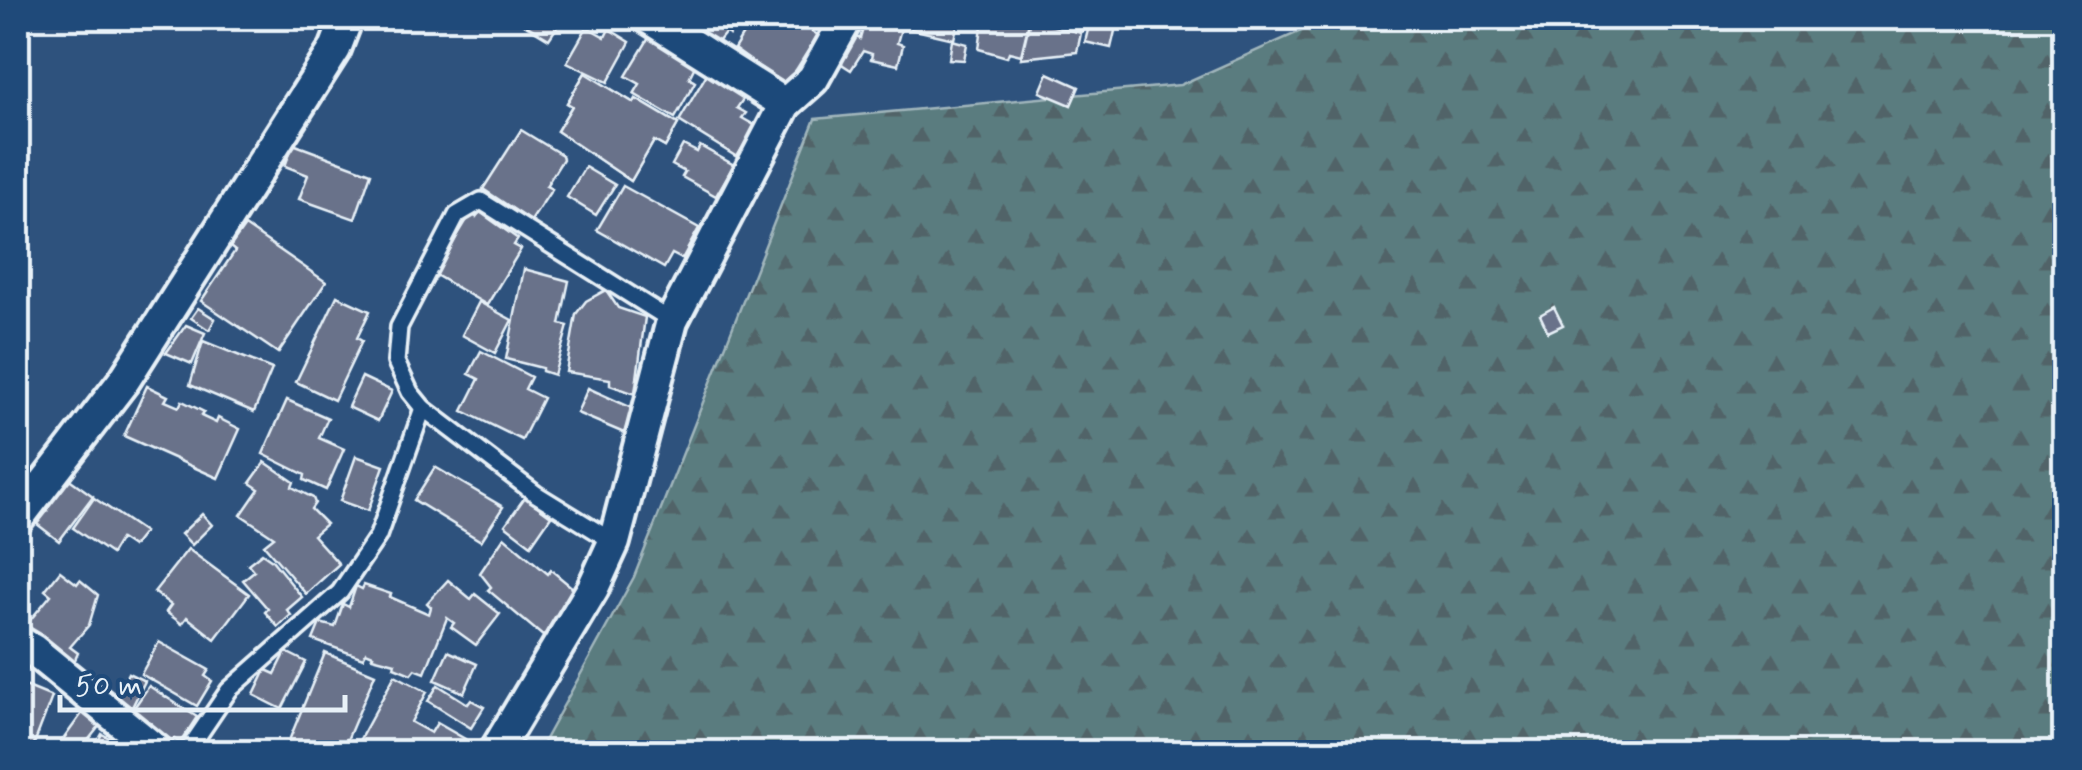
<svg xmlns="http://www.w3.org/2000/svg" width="2082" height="770" viewBox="0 0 2082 770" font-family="Mynerve,sans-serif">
  <defs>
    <pattern id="forest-firs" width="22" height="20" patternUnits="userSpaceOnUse" patternTransform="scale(2.5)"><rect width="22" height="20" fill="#5a7b7f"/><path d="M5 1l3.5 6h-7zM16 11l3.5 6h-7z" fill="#516467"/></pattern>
  </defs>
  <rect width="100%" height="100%" fill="#2e527d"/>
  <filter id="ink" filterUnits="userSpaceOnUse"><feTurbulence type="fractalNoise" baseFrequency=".01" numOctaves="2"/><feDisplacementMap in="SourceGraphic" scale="20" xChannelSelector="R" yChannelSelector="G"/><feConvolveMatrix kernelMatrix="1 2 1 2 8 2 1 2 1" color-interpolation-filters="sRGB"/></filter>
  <g filter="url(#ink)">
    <polygon fill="url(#forest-firs)" stroke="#a1b6bc" stroke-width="2.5" points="1330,18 2064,18 2064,752 538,752 634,577 815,119 1180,85"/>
    <g fill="#69728a" stroke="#e8f1f8" stroke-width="2.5">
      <polygon points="514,18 563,18 549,39"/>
      <polygon points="693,18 740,18 729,35 726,32 718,42 688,24"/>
      <polygon points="753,18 792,18 818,35 786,86 734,49"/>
      <polygon points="866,18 904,18 897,43 903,45 898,65 871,59 872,54 863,51 851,70 837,61 852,35 860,39"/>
      <polygon points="914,18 959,18 954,39 911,29"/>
      <polygon points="983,18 1030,18 1021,55 1009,52 1007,57 979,49"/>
      <polygon points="1035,18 1087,18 1083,31"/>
      <polygon points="1091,18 1118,18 1111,48 1085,42"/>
      <polygon points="1030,20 1081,33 1077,52 1021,58"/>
      <polygon points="587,27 605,37 609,29 630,42 608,82 567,62"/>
      <polygon points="650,36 696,64 689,78 695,82 675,118 634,94 640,84 626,76"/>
      <polygon points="952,40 967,44 964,60 949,59"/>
      <polygon points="708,72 746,95 737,108 746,113 742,118 756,126 737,157 679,121"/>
      <polygon points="585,73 634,103 636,99 678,124 665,147 654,141 631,181 557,131 572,106 567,103"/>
      <polygon points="585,73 634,103 636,99 678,124 665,147 654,141 631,181 557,131 572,106 567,103"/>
      <polygon points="1048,73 1079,87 1071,105 1040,92"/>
      <polygon points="521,130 562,155 563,159 546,186 552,189 531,221 483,189"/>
      <polygon points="293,144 371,173 355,219 299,199 308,175 285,166"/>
      <polygon points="683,145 697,152 700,146 734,165 716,196 682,177 685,172 672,165"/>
      <polygon points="585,167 615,185 596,215 567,197"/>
      <polygon points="623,186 699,228 682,259 672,254 664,268 597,230"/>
      <polygon points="480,212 518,239 514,245 521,249 487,305 434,274 471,213 476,217"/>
      <polygon points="245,226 326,282 278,353 201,301 235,251 230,247"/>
      <polygon points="524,269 569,281 560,324 568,326 554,375 542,371 542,368 506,359"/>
      <polygon points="606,290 618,308 645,317 635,394 610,385 610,379 566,372 576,314 586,301"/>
      <polygon points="337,296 370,311 357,338 362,341 334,400 296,382"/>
      <polygon points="479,302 512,320 495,353 462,335"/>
      <polygon points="1554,307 1563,325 1548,332 1540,315"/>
      <polygon points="198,308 215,319 209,330 191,318"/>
      <polygon points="186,325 205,333 192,364 166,353"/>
      <polygon points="203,341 272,369 254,412 190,385"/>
      <polygon points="481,351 531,377 525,389 543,398 522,440 463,411 479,379 469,374"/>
      <polygon points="362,377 392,391 378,421 348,407"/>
      <polygon points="147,386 168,396 165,401 179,407 182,401 204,412 201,416 216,423 218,418 240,429 218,478 124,436"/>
      <polygon points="588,388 634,409 624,433 577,413"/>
      <polygon points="287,400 328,418 319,438 344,449 326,490 304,480 305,475 263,454"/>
      <polygon points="356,456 384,466 368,511 340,501"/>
      <polygon points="265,462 294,482 292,487 313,498 315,503 311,509 326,524 313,535 339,564 306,594 264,545 274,537 241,515 259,489 250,483"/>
      <polygon points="435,467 503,507 481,541 414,500"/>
      <polygon points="68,478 93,496 59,541 37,524 48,510 45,507"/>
      <polygon points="525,497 551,516 531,545 505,525"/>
      <polygon points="94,498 144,532 132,547 120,539 111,554 73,528"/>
      <polygon points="202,514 212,525 192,545 181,534"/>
      <polygon points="504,537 548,574 551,570 580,594 544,637 488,590 491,587 480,573"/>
      <polygon points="188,549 249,594 215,639 187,617 182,624 166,612 171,605 154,592"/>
      <polygon points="262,553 272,560 302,597 287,610 291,615 278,627 265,612 268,609 243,580 254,571 248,564"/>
      <polygon points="60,571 77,584 80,580 98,595 89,625 70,647 78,653 71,669 26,625 51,595 45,590"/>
      <polygon points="448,580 471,599 475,594 500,614 476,645 451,627 454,623 447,618 425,673 415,669 411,674 394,667 395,663 372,657 373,655 366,652 363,658 313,640 320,623 335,627 343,604 349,607 356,586 362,589 364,585 391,594 390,597 429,614 431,607 427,603"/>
      <polygon points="159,642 209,670 205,676 212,681 197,706 141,674"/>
      <polygon points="448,651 477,664 464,693 435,680"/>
      <polygon points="286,652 306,662 282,709 254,695 266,670 275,674"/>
      <polygon points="325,653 375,674 342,752 306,752 307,750 288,743"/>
      <polygon points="128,673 145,681 129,713 112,704"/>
      <polygon points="395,675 427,692 411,722 431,733 437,723 465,739 458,752 353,752"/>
      <polygon points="18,683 52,697 31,752 18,752"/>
      <polygon points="438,685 468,704 471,700 484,707 471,728 428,701"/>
      <polygon points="149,686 197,717 180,743 174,739 170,745 129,715"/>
      <polygon points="83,712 101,724 79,752 63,752 57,748"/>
      <polygon points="102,734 131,750 130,752 92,752"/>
    </g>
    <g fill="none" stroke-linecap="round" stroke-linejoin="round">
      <g stroke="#e8f1f8" stroke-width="22">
        <g id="service">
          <polyline points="423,408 410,392 396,362 399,327 457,215 481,201 672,321"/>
          <polyline points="187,752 229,690 340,592 378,536 423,408 536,494 614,542"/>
        </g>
      </g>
      <g stroke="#e8f1f8" stroke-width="38">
        <g id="minor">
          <polyline points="649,18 785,104"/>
          <polyline points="18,518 125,379 335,49 347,18"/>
          <polyline points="18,641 33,650 158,752"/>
          <polyline points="495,752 593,588 614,542 672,321 785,104 813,79 847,18"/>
        </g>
      </g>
      <use href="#service" stroke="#1f4a7a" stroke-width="15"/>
      <use href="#minor" stroke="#1f4a7a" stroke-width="30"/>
    </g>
  </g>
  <rect width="2082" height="770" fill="none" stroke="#1f4a7a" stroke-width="60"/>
  <rect x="30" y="30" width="2022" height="710" fill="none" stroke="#e8f1f8" stroke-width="4" filter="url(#ink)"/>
  <path d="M60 695v15h285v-15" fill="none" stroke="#e8f1f8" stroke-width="5"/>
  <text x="75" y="695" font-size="30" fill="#e8f1f8" stroke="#1f4a7a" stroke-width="8" paint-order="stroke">50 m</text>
</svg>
